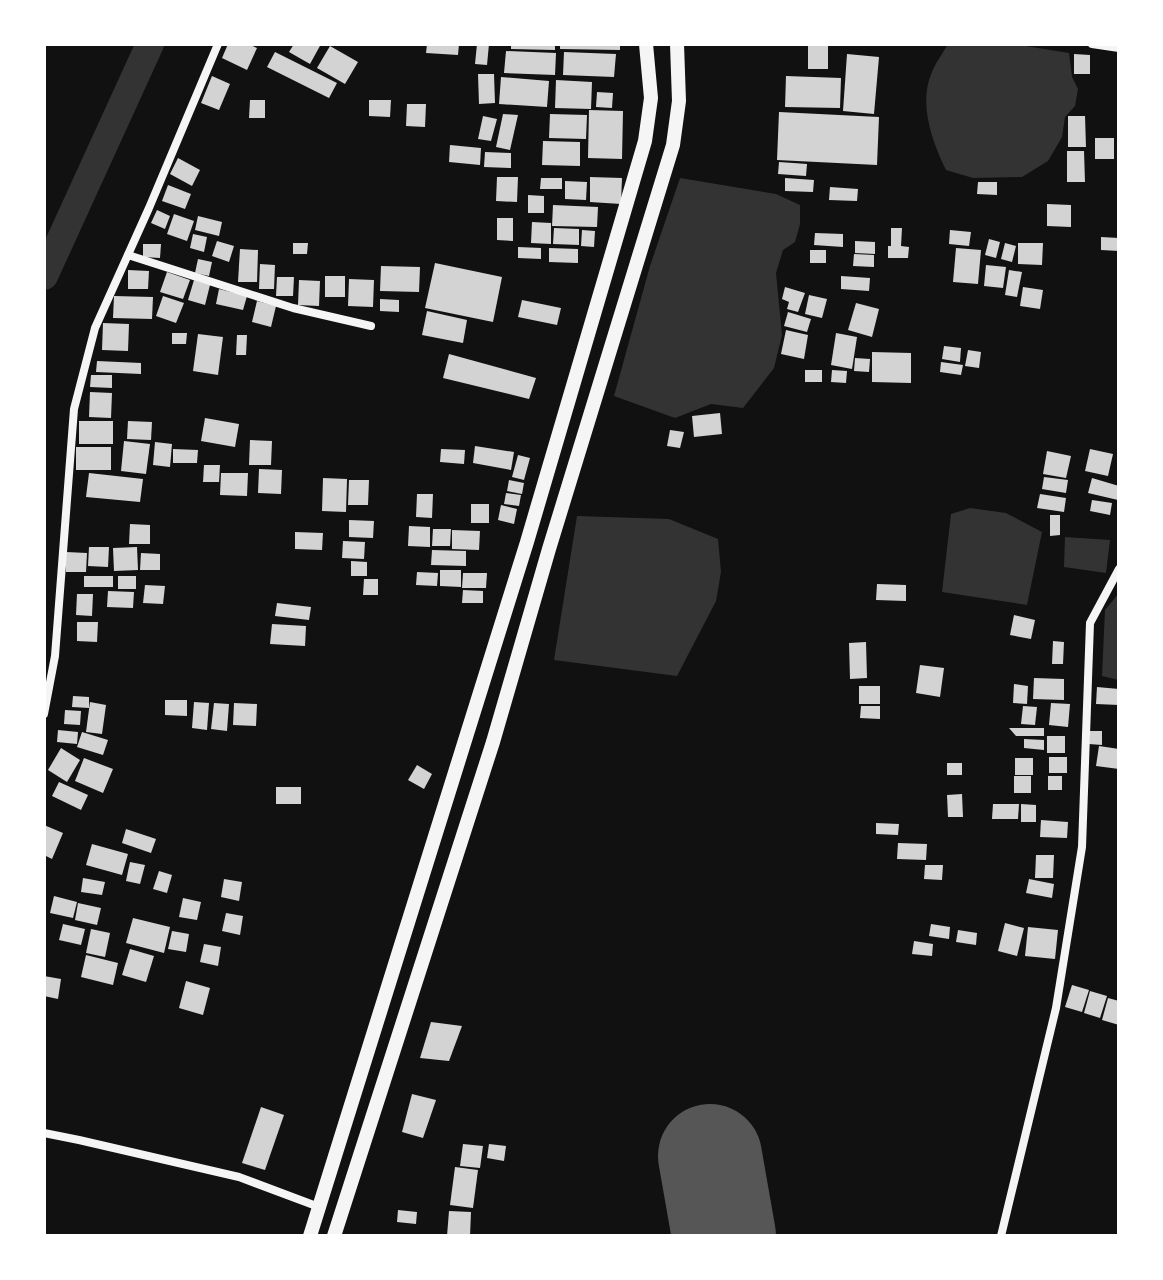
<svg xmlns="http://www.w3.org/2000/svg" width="1163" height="1280" viewBox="0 0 1163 1280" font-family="'Zilla Slab',serif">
  <rect width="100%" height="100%" fill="#111"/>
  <g fill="#333">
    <path d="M948,44H1013L1069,53L1072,77L1078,89L1075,106L1065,117L1062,137L1048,161L1022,177L973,178L946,170C932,141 918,103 932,72C936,62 943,53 948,44Z"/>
    <polygon points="680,178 776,194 800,205 800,224 795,242 783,250 776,273 782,335 774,368 743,408 711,404 675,418 614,396 650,266"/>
    <polygon points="970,508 1006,513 1042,532 1027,605 942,592 951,514"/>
    <polygon points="577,516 669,519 718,539 721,572 716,601 677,676 554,660"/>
    <polygon points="1065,537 1110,540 1106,573 1064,567"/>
    <polygon points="1119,593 1119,680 1102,676 1105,610"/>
  </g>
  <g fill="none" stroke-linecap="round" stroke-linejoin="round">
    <polyline stroke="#333" stroke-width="28" points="44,276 150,44"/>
    <polyline stroke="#565656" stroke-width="104" points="710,1156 724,1236"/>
  </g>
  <g fill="#d3d3d3">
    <polygon points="228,44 248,44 257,48 247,70 222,58"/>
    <polygon points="294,44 321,44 310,64 289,52"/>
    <polygon points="427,44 459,44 458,55 426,53"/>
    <polygon points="477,44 489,44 487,65 475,64"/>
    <polygon points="511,44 555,44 555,50 511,49"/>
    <polygon points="560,44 620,44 620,50 560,49"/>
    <rect x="808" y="44" width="20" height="25"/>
    <polygon points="330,46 358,62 345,84 317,68"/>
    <polygon points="506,51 556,53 555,75 504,73"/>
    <polygon points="275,52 337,83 329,98 267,67"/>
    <polygon points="564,52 616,54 614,77 563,75"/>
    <polygon points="847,54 879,57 874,114 843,111"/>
    <polygon points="1074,54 1090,55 1090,74 1074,74"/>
    <polygon points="478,74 494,74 495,103 479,104"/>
    <polygon points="212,76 230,84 219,110 201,103"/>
    <polygon points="786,76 841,78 840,108 785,107"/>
    <polygon points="501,77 549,81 547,107 499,104"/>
    <polygon points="556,80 592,82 591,109 555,108"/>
    <polygon points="597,92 613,93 612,108 596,107"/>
    <polygon points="250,100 265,100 265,118 249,118"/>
    <polygon points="369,100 391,100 390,117 369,116"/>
    <polygon points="407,104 426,104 425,127 406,126"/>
    <polygon points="589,110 623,111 622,159 588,158"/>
    <polygon points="779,112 879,117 877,165 777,160"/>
    <polygon points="503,114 518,115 510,150 496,147"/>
    <polygon points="550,114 587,115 586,139 549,138"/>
    <polygon points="483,116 497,119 491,141 478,139"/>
    <polygon points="1068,116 1085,116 1086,147 1068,147"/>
    <rect x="1095" y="138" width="19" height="21"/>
    <polygon points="543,141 580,142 580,166 542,165"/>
    <polygon points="450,145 481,148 480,165 449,162"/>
    <polygon points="1067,151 1084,151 1085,182 1067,182"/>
    <polygon points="485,152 511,153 511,168 484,167"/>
    <polygon points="178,158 200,170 192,186 170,174"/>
    <polygon points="779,162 807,164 806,176 778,174"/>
    <polygon points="497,177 518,177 517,202 496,201"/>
    <polygon points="590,177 622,178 621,204 590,202"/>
    <polygon points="541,178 562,178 562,189 540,189"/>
    <polygon points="785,178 814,180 813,192 785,191"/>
    <polygon points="565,181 587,182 586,200 565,199"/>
    <polygon points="978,182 997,182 997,195 977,194"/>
    <polygon points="168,185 191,194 185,209 162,201"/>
    <polygon points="830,187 858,189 857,201 829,200"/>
    <polygon points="528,195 544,196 544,213 528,213"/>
    <polygon points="1047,204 1071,205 1071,227 1047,226"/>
    <polygon points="553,205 598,207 597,227 552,226"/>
    <polygon points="157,210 170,216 165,229 151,223"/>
    <polygon points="174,214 194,221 187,241 167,234"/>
    <polygon points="198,216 222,222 219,236 195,230"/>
    <polygon points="497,218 513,218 513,241 497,240"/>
    <polygon points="532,222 551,223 551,244 531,243"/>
    <polygon points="554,228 579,229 579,245 553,244"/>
    <polygon points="891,228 902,228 901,246 909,247 908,258 888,258 888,246 891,246"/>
    <polygon points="582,230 595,231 594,247 581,246"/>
    <polygon points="950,230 971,232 969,246 949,244"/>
    <polygon points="815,233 843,234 843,247 814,245"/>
    <polygon points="193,234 207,237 204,252 190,248"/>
    <polygon points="1101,237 1119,238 1119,251 1101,250"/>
    <polygon points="989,239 1000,242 996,258 985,255"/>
    <polygon points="217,241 234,246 229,262 212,256"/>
    <polygon points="855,241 875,242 875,254 855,253"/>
    <polygon points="293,243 308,243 307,254 293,254"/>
    <polygon points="1005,243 1016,246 1012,262 1001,259"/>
    <polygon points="1018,243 1043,243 1042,265 1018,264"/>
    <polygon points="143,244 161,244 160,258 143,257"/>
    <polygon points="518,247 541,248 541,259 518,258"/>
    <polygon points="549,248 578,249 578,263 549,262"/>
    <polygon points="956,248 981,250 978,284 953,282"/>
    <polygon points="240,249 258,250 257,282 238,282"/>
    <rect x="810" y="250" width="16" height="13"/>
    <polygon points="854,254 874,255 874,267 853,266"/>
    <polygon points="198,259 212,262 209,276 195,273"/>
    <polygon points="435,263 502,277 493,322 425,308"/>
    <polygon points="260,264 275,265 274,289 259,289"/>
    <polygon points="986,265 1006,267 1003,288 984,286"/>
    <polygon points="381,266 420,267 419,292 380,291"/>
    <polygon points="128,270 149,271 148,289 128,289"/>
    <polygon points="1009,270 1022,272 1017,297 1005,295"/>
    <polygon points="167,272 190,280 183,299 160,292"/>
    <rect x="325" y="276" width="20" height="21"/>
    <polygon points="841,276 870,278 869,291 841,289"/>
    <polygon points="277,277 294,277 293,296 276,296"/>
    <polygon points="349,279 374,280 373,307 348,306"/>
    <polygon points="194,280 210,285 205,305 188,300"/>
    <polygon points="299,280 320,281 319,306 298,305"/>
    <polygon points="785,287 805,293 798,312 787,309 789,302 782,299"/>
    <polygon points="1023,287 1043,290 1040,309 1020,306"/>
    <polygon points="219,289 247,296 243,310 216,304"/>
    <polygon points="809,295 827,299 822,318 805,314"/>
    <polygon points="114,296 153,297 152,319 113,318"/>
    <polygon points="163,296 184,303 176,323 156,316"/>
    <polygon points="380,299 399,300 399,312 380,311"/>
    <polygon points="522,300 561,308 557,325 518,317"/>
    <polygon points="257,301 276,306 271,327 252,322"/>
    <polygon points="856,303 879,309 872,337 848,330"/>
    <polygon points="427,311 467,320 463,343 422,335"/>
    <polygon points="788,312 811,319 807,332 784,326"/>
    <polygon points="103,323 129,324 128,351 102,350"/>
    <polygon points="786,330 808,335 804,359 781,354"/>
    <polygon points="172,333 187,333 186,344 172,344"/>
    <polygon points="836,333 857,337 852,369 831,365"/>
    <polygon points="198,334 223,337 218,375 193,371"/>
    <polygon points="237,335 247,335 246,355 236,355"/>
    <polygon points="944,346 961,348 960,362 942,359"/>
    <polygon points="968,350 981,352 979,368 965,366"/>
    <polygon points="872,352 911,353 911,383 872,382"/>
    <polygon points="449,354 536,378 529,399 443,378"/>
    <polygon points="855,358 870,359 869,372 854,371"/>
    <polygon points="97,361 141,363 141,374 96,372"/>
    <polygon points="941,362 963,365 961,375 940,372"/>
    <rect x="805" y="370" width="17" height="12"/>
    <polygon points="832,370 847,371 846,383 831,382"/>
    <polygon points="91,375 112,375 112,388 90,387"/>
    <polygon points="90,392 112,393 111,418 89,417"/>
    <polygon points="720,413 722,434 694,437 692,416"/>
    <polygon points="205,418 239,424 235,447 201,441"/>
    <rect x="79" y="421" width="34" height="23"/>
    <polygon points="128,421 152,422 151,440 127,439"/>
    <polygon points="670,430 684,432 680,448 667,446"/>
    <polygon points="250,440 272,441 271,465 249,465"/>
    <polygon points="124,441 150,444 146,474 121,471"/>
    <polygon points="155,442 172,444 170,467 153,465"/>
    <polygon points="475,446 514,452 511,470 473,463"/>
    <rect x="76" y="447" width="35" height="23"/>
    <polygon points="173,449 198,450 197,463 173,463"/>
    <polygon points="441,449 465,450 464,464 440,462"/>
    <polygon points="1090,449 1113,454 1108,476 1085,471"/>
    <polygon points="1047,451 1071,456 1066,478 1043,474"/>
    <polygon points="518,455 530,458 524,480 512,477"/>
    <polygon points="204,465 220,465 219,482 203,482"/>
    <polygon points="259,469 282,470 281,494 258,493"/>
    <polygon points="89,473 143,479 140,502 86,497"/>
    <polygon points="221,473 248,473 247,496 220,495"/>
    <polygon points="1044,477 1068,480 1066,493 1042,489"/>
    <polygon points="323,478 347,479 346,512 322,511"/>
    <polygon points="1092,478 1119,486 1118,500 1088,493"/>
    <polygon points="349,480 369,480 368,505 348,505"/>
    <polygon points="509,480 524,483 522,494 507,491"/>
    <polygon points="506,493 521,495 519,506 504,504"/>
    <polygon points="417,494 433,494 432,518 416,517"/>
    <polygon points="1040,494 1066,498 1064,512 1037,508"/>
    <polygon points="1092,500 1112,503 1110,515 1090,511"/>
    <rect x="471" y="504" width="18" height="19"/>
    <polygon points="501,505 517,509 514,524 498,520"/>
    <polygon points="1050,515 1060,515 1060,535 1050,536"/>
    <polygon points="349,520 374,521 373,538 349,537"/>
    <polygon points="130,524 150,525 150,544 129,544"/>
    <polygon points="409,526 430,527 430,547 408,546"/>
    <polygon points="433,529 451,529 450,546 432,546"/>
    <polygon points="452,530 480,531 479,550 452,549"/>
    <polygon points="295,532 323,533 322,550 295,549"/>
    <polygon points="343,541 365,542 364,559 342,558"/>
    <polygon points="89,547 109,547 108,567 88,566"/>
    <polygon points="137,547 138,570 114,571 113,548"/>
    <polygon points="432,550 466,551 466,566 431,565"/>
    <polygon points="66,552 87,553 86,572 66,572"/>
    <polygon points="141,553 160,554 160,570 140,570"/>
    <polygon points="351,561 367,562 367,576 351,576"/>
    <polygon points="440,570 461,570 461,587 440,586"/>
    <polygon points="417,572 438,573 437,586 416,585"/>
    <polygon points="463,573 487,573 486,588 462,588"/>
    <rect x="84" y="576" width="29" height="11"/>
    <rect x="118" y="576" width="18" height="13"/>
    <polygon points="364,579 378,579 378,595 363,595"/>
    <polygon points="877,584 906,585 906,601 876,600"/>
    <polygon points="145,585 165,586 163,604 143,603"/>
    <polygon points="463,590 483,591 483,603 462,603"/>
    <polygon points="108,591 134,592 133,608 107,607"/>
    <polygon points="77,594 93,594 92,616 76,615"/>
    <polygon points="277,603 311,607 309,620 275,616"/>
    <polygon points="1014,615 1035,620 1031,639 1010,635"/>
    <polygon points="77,622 98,622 97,642 77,641"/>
    <polygon points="272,624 306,626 305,646 270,644"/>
    <polygon points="1053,641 1064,642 1063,664 1052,664"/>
    <polygon points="866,642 867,678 850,679 849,643"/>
    <polygon points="920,665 944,668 940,697 916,693"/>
    <polygon points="1034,678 1064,679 1064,700 1033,699"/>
    <polygon points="1014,684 1028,686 1027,704 1013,703"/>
    <rect x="859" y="686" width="21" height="18"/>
    <polygon points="1097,687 1119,689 1119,705 1096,704"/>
    <polygon points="73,696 89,697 89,708 72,707"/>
    <polygon points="165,700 187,700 187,716 165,715"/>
    <polygon points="90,702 106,705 102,734 86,732"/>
    <polygon points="194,702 209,703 207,730 192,728"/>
    <polygon points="214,703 229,704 227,731 211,729"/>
    <polygon points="234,703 257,704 256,726 233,725"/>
    <polygon points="1051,703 1070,704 1068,727 1049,725"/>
    <polygon points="861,706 880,706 880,719 860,718"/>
    <polygon points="1023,706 1037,707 1035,725 1021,724"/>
    <polygon points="65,710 81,711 80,725 64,724"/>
    <polygon points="1009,728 1044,728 1044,736 1016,736"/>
    <polygon points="58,730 78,732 77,744 57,742"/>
    <polygon points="1090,731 1102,731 1102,745 1089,744"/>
    <polygon points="82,732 108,740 103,755 77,747"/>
    <rect x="1047" y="736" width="18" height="17"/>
    <polygon points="1024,739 1044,740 1044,750 1024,748"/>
    <polygon points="1099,746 1119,749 1119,769 1096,766"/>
    <polygon points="61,748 80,760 67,782 48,770"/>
    <rect x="1049" y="757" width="18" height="16"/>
    <polygon points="84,758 113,769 103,793 75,781"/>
    <rect x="1015" y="758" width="18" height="17"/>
    <rect x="947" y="763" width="15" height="12"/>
    <polygon points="417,765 432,774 424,789 408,780"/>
    <rect x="1014" y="776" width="17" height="17"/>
    <rect x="1048" y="776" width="14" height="14"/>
    <polygon points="59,782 88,795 81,810 52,796"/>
    <rect x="276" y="787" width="25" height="17"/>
    <polygon points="962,794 963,817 948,817 947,795"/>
    <polygon points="993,804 1019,804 1018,819 992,819"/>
    <polygon points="1021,804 1036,805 1036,822 1021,822"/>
    <polygon points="1041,820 1068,822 1067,838 1040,837"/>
    <polygon points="876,823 899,824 898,835 876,834"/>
    <polygon points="44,825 63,833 52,859 44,855"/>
    <polygon points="126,829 156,839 151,853 122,843"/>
    <polygon points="898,843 927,844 926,860 897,859"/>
    <polygon points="92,844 128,854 122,875 86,865"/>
    <polygon points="1036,855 1054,855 1053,878 1035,878"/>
    <polygon points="130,862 145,865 140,884 126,881"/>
    <polygon points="925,865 943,865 942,880 924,879"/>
    <polygon points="159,871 172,875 167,893 153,889"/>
    <polygon points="83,878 105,882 102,895 81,892"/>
    <polygon points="224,879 242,882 239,901 221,897"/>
    <polygon points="1029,879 1054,884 1052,898 1026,893"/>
    <polygon points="54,896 77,902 73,918 50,913"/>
    <polygon points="183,898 201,902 197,920 179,917"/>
    <polygon points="78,903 101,908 97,925 75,920"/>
    <polygon points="226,913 243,916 240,935 222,931"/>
    <polygon points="133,918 170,927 164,953 126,943"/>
    <polygon points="1005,923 1024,928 1017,956 998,951"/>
    <polygon points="63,924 85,929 81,945 59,940"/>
    <polygon points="931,924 950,927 949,939 929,936"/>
    <polygon points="1028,927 1058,930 1055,959 1025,956"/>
    <polygon points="91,929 110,933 105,957 86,953"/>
    <polygon points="958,930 977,933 976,945 956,942"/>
    <polygon points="172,931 189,934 186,952 168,949"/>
    <polygon points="914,941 933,944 932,956 912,954"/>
    <polygon points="204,944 221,947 218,966 200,962"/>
    <polygon points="130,949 154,956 146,982 122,975"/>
    <polygon points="86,955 118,963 113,985 81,977"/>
    <polygon points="44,976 61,979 58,999 44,996"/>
    <polygon points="186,981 210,988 203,1015 179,1008"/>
    <polygon points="1072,985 1089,990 1082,1012 1065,1007"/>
    <polygon points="1090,991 1107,996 1100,1018 1084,1013"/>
    <polygon points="1108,998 1119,1001 1119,1025 1102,1020"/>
    <polygon points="431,1022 462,1026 449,1061 420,1058"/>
    <polygon points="412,1094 436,1100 423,1138 402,1132"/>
    <polygon points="261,1107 284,1115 265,1170 242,1163"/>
    <polygon points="463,1144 483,1146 480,1168 460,1166"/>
    <polygon points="489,1144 506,1146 504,1161 487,1158"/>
    <polygon points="455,1167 478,1170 473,1208 450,1205"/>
    <polygon points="398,1210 417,1212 416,1224 397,1222"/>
    <polygon points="449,1211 471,1212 470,1236 447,1236"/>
  </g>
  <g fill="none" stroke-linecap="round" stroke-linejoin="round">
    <g stroke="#f5f5f5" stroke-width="8">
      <polyline points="1092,44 1119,48"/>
      <polyline points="128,255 293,308 371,326"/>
      <polyline points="44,714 55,656 74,409 95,328 149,208 218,44"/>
      <polyline points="44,1133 79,1140 239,1177 319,1207"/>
      <polyline points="1001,1236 1056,1008 1082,847 1090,623 1119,569"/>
    </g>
    <g stroke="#f5f5f5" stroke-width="14">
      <polyline points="310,1236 527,542 645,141 651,98 646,44"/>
      <polyline points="334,1236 493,742 549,549 673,145 679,101 677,44"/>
    </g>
  </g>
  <rect width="1163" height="1280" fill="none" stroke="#ffffff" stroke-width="92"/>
</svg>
